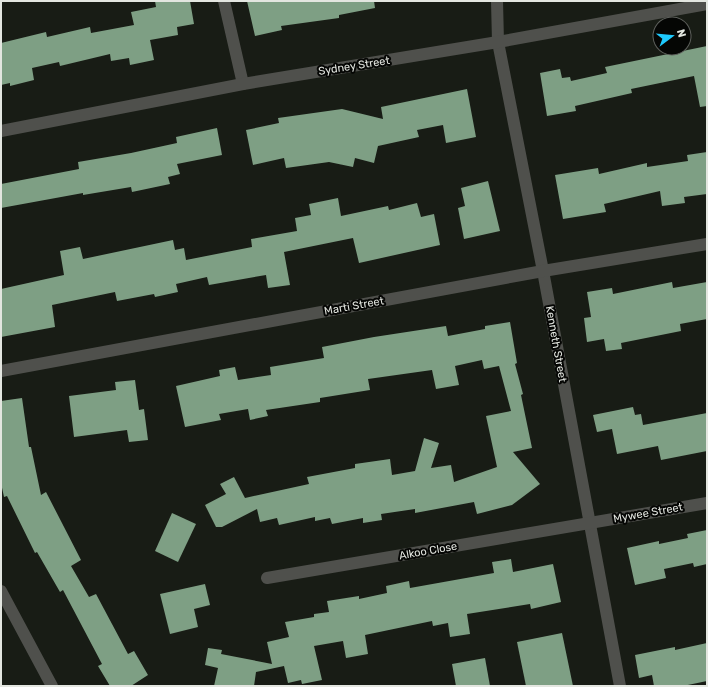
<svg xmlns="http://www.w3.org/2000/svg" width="708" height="687" viewBox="0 0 708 687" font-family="Rubik,sans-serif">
  <rect width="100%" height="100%" fill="#181c15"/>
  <g fill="#7e9f84">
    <polygon points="155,1 190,1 194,24 177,27 178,35 150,40 154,60 130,65 129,58 111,61 110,54 60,66 59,62 32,68 34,80 10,86 10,83 1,85 1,43 46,32 47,37 90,27 91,33 134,25 131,12 156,7"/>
    <polygon points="247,1 374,1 375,8 339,15 339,18 281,26 282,30 255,36"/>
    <polygon points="707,46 707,106 700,107 694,76 631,89 632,93 575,106 576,111 547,116 540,73 560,69 562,78 570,77 571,81 607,73 605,67"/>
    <polygon points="467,89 476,137 446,143 443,125 417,130 419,137 378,146 374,163 355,158 353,167 329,162 286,168 284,158 253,165 246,130 279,123 278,118 342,109 383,119 381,107"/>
    <polygon points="217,128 222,155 177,164 180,174 168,177 170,184 132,192 131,187 83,195 83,193 1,208 1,184 79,169 78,162 131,153 177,143 176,137"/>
    <polygon points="707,152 707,194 684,197 685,203 662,206 660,191 604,204 606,212 563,219 555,175 598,168 599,174 647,163 647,167 688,161 687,155"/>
    <polygon points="488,181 500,231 464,239 458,208 465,206 461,188"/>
    <polygon points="338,198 341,216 388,206 389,210 417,203 421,217 434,214 440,245 359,263 353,238 284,252 290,285 268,288 266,275 209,285 207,277 176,284 178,292 155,297 154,294 117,301 115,292 52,305 55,327 1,337 1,289 64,275 60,251 80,247 83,259 173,240 175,250 184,248 186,260 252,247 251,239 297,231 295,218 311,215 309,204"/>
    <polygon points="672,282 673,288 707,282 707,319 680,324 681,331 621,343 622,349 606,351 604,339 587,342 584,318 591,317 587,292 612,288 613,294"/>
    <polygon points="510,322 517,363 515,364 523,394 521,395 532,448 513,452 540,484 512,505 477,514 474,502 415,513 415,509 381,514 382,520 363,523 363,518 332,524 330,518 315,521 315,517 279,525 277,518 260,522 257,509 222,527 216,527 205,505 226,494 220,484 234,477 245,498 309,484 307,477 355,468 355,464 390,459 392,475 415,471 424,438 439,443 431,468 451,465 454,482 497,467 486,416 511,411 499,366 484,369 482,360 455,366 459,385 436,389 432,370 368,379 370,390 320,398 320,402 266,410 268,416 250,420 248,409 219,414 221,420 185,427 176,386 220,376 219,370 235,367 238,380 271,375 270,367 324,358 322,347 374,337 446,326 448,336 485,329 485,326"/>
    <polygon points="135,380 139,410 144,409 148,440 129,442 127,430 74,437 69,396 116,390 115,382"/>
    <polygon points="22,398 29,447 31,447 41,495 46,492 81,560 71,566 89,597 96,594 128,654 134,651 148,675 131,686 110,686 98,666 102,664 63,590 60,592 37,552 35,553 7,496 4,497 1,483 1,401"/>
    <polygon points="633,407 635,415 641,414 643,425 707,413 707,451 661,460 658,446 617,454 612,429 597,432 593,415"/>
    <polygon points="172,513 196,524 178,562 155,551"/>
    <polygon points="707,530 707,564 694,567 693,563 664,569 666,578 635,585 627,548 659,541 659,544 688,538 687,534"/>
    <polygon points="511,559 513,572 553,564 561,602 531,609 530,604 467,614 470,634 450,637 448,623 433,626 432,621 365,635 368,654 346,658 343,641 314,646 322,680 302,684 301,680 288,683 284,666 256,672 254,686 214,686 218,668 205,665 208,648 222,650 221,654 272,664 267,642 289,637 285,622 314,617 314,614 329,612 327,601 359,596 359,599 387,593 386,586 409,581 410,588 494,573 492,562"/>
    <polygon points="205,584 210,605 194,609 198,627 170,634 160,594"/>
    <polygon points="562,633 573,686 526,686 517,642"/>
    <polygon points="707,643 707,681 683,686 654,686 652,675 639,678 635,655 675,647 675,650"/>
    <polygon points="485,658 490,686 456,686 452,664"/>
  </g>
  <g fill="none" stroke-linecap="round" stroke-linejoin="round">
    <g stroke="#4f504c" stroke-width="12">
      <polyline points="224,1 243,84"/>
      <polyline points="497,1 498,42 543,271 620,686"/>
      <polyline points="1,131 243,84 498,42 707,4"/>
      <polyline points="1,371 543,271 707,244"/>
      <polyline points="267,578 707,503"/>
      <polyline points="1,591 52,686"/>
    </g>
  </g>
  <g text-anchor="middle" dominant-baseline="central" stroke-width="4" stroke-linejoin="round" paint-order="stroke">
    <g font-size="11" fill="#e3e6e0" stroke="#050604">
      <text transform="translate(354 66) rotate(-9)">Sydney Street</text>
      <text transform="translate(354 306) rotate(-10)">Marti Street</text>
      <text transform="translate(556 344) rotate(80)">Kenneth Street</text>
      <text transform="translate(648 513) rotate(-10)">Mywee Street</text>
      <text transform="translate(428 551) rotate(-10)">Alkoo Close</text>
    </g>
  </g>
  <rect width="708" height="687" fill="none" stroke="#e3e6e0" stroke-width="4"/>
  <g transform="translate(672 36) rotate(74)"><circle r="19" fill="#050604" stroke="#5e605c"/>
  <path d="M0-3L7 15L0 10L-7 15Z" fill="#1ec9fd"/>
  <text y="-6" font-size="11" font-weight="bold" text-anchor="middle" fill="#e3e6e0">N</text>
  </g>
</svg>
